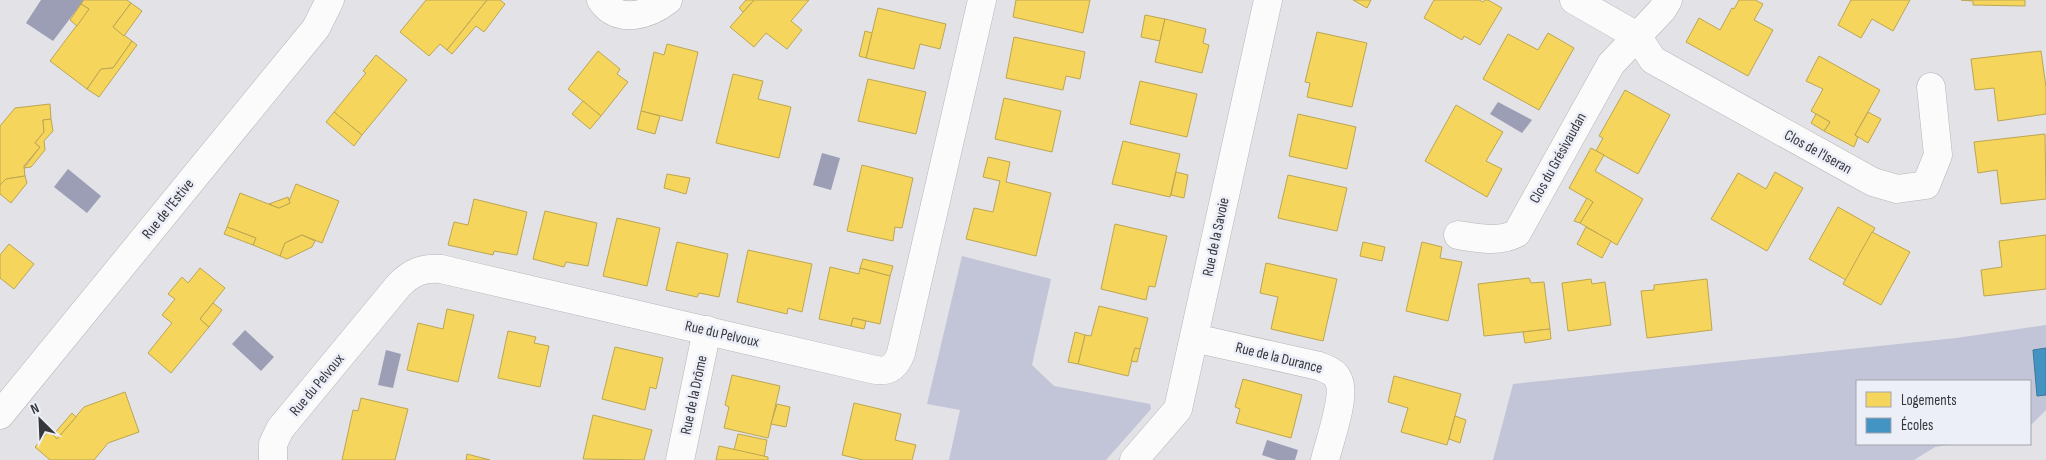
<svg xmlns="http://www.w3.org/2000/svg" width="2046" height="460" viewBox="0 0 2046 460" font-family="'Sofia Sans Condensed',sans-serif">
  <rect width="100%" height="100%" fill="#e2e2e7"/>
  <g fill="#c2c4d7">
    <polygon points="962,256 1051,279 1032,365 1054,386 1150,404 1151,409 1106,460 949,460 960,410 927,404"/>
    <polygon points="2046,325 2046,410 2030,426 2030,381 1857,381 1857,444 1955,444 1935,447 1914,460 1493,460 1513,384 1956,338"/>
  </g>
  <g fill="#9b9eb4">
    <polygon points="41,0 84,0 53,41 26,23"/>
    <polygon points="1498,102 1532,120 1522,133 1490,114"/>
    <polygon points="822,153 840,158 831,190 813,185"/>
    <polygon points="68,169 101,196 87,213 54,187"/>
    <polygon points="245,330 274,357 261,371 232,344"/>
    <polygon points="386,350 401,354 393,388 378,385"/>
    <polygon points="1267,440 1298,450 1295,460 1277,460 1262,455"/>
  </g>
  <g fill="#f6d55c" stroke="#bca652">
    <polygon points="84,0 127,0 131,3 113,27 132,41 113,68 101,69 87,89 50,61 89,9 81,4"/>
    <polygon points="426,0 487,0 447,50 440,44 429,56 400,32"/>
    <polygon points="487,0 500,0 505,4 484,32 476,26 452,54 447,50"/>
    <polygon points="746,0 754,0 743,12 739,8"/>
    <polygon points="754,0 809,0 791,21 802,30 787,49 766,33 754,47 730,27"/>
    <polygon points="1016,0 1090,0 1083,33 1013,17"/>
    <polygon points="1353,0 1371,0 1367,8"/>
    <polygon points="1434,0 1479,0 1483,2 1485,0 1488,0 1502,8 1480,45 1464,36 1462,40 1424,18"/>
    <polygon points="1739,0 1755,0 1763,4 1754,20 1773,30 1748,76 1686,42 1699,18 1720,30 1732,8 1734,9"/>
    <polygon points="1851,0 1910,0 1893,31 1872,19 1861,38 1838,25"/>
    <polygon points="1961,0 2025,0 2025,6 1973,5 1973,1"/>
    <polygon points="131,3 142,11 124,36 113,27"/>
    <polygon points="81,4 89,9 77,26 70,20"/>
    <polygon points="878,8 946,24 940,49 920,44 914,69 866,58"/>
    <polygon points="1145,15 1165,19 1160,41 1141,37"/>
    <polygon points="1165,19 1206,29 1203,43 1209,45 1202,73 1155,62"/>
    <polygon points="865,31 872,33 866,58 859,56"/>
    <polygon points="1317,32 1367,43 1352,107 1307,97 1310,83 1305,82"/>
    <polygon points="1548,33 1574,48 1539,110 1483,79 1508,34 1538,50"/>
    <polygon points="1014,37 1085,52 1080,79 1066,76 1063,90 1006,78"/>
    <polygon points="132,41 137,45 99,97 87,89 101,69 113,68"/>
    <polygon points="667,44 698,52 682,121 641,111 654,52 664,55"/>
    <polygon points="598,51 620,69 617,74 628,82 601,116 568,89"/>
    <polygon points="2041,51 2046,87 2046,114 1998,121 1994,88 1975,90 1971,59"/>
    <polygon points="376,55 407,80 362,135 334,112 366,73 363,71"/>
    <polygon points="1819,56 1880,90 1855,135 1858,137 1854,147 1824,131 1830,122 1811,111 1823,89 1806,81"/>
    <polygon points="733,74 763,81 758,99 791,107 779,158 716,143"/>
    <polygon points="868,79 926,92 916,134 858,121"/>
    <polygon points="1140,81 1197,94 1187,137 1130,124"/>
    <polygon points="1625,90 1670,115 1638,174 1596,151 1603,138 1599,136"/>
    <polygon points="1004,98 1061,111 1052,152 995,139"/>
    <polygon points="583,101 601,116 590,129 572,114"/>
    <polygon points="50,104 51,119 43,120 44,132 35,143 40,147 24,166 25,176 6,179 0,185 0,126 15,108"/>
    <polygon points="1456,105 1503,132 1486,161 1502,169 1487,197 1425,161"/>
    <polygon points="641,111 660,116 655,134 637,129"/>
    <polygon points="334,112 362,135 354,146 326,122"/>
    <polygon points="1868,112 1881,119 1868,143 1855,135"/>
    <polygon points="1298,114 1356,127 1347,169 1289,156"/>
    <polygon points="1816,114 1830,122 1824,131 1811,123"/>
    <polygon points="51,119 53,131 44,141 45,150 31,167 24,168 40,147 35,143 44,132 43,120"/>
    <polygon points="2045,134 2046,199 2001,204 1997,170 1978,173 1974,142"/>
    <polygon points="1123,141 1180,154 1170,197 1112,184"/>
    <polygon points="1591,148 1604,155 1595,171 1643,199 1617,245 1580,223 1593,202 1569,188"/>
    <polygon points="988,157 1010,162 1006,182 1051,193 1036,256 966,239 974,208 993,212 1000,181 983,177"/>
    <polygon points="862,165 913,178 902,228 895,227 893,241 847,231"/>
    <polygon points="1176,172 1188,175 1184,198 1171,195"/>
    <polygon points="1775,172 1803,188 1767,251 1711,219 1738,173 1766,189"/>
    <polygon points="667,174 690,178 686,194 664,188"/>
    <polygon points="1288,175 1347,188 1337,231 1278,218"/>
    <polygon points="25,176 27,183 11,203 0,194 0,185 6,179"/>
    <polygon points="296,184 339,201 322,243 302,235 285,243 280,256 253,245 256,238 227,227 240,193 279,208 290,203 289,201"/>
    <polygon points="288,197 290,203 279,208 269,204"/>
    <polygon points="1587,198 1593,202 1580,223 1574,221"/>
    <polygon points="474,199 527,212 517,255 494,251 493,255 448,245 454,222 468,225"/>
    <polygon points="1838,207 1875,228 1846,280 1809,259"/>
    <polygon points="545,211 597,223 588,266 566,262 564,267 533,259"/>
    <polygon points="617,218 660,228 647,286 603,276"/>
    <polygon points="1115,224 1167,236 1155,287 1149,286 1146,300 1101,289"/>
    <polygon points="227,227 256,238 253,245 224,234"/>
    <polygon points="1586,227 1611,241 1602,258 1577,244"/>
    <polygon points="1872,232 1910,252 1881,305 1843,284"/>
    <polygon points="302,235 315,241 312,247 287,259 280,256 285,243"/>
    <polygon points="2046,235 2046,289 1984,296 1981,270 2002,267 1999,241"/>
    <polygon points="677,242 728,254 719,297 699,293 697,297 666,290"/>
    <polygon points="1363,242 1385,247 1382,261 1360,256"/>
    <polygon points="1422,242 1442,247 1440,258 1462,262 1448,321 1406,311"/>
    <polygon points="9,244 34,264 14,289 0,278 0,255"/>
    <polygon points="748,250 812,264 802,312 788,308 787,314 737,302"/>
    <polygon points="863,259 893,266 890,276 860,268"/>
    <polygon points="1266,263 1337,279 1323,341 1271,329 1278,297 1260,293"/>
    <polygon points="830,267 859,274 860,268 890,276 880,324 853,318 851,326 819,319"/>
    <polygon points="200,268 225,288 200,319 209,327 171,373 148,353 172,323 162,315 175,299 168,294 182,277 188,283"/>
    <polygon points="1529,278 1531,283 1544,282 1550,329 1484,336 1478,284"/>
    <polygon points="1591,279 1592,284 1605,282 1611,325 1568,331 1562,283"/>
    <polygon points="1707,279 1712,330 1647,338 1641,291 1654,290 1654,285"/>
    <polygon points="213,303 222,310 209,327 200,319"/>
    <polygon points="1099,306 1148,318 1140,349 1135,348 1128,376 1078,364 1085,335 1091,336"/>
    <polygon points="447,309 474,315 458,382 407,370 418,323 443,329"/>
    <polygon points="853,318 866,321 864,329 851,326"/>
    <polygon points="1550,329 1551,339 1525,343 1523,332"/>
    <polygon points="508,331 536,337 534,343 549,346 540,387 498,378"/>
    <polygon points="1075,332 1085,335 1078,364 1068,362"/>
    <polygon points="615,347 663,358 656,389 650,387 645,410 602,399"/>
    <polygon points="1135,348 1140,349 1137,362 1131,361"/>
    <polygon points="732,375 780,386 768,438 724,428 729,407 725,405"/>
    <polygon points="1394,376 1461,394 1447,445 1401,432 1408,408 1388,402"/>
    <polygon points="1243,379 1302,395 1291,438 1236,423 1240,409 1235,407"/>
    <polygon points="125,392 139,432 108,443 94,460 50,460 35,447 49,431 57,439 84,407"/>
    <polygon points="361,398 408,409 395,460 342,460 353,410 358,411"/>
    <polygon points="854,403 901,414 895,440 916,445 912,460 863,460 842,455"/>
    <polygon points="777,404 790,407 786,427 771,424"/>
    <polygon points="72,413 76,417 57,439 53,435"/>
    <polygon points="593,415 652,430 644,460 583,459"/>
    <polygon points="1455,416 1466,420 1460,443 1449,439"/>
    <polygon points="738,434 767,440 764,457 734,450"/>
    <polygon points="719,446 768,457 768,460 716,460"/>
    <polygon points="467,454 490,460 466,460"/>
  </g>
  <polygon fill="#4393c3" stroke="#3f779a" points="2046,348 2046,395 2037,396 2033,350"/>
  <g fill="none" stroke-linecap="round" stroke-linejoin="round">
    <g stroke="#b6b6ba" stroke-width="29">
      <g id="minor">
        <path d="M601,0C617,25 649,15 668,0"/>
        <polyline points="1574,0 1637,36 1653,60 1873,182 1897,189 1926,185 1938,155 1931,87"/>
        <path d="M1458,235C1476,238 1500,243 1517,233L1611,64L1662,10L1668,0"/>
        <path d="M1194,338L1319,366C1326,369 1335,372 1338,379C1347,395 1329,442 1325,460"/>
        <polyline points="0,415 316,28 330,0"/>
        <path d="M273,460V444L280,429L399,285C411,273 423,267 441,269L871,369C887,373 895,369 901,353L982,0"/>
        <polyline points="680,460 707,330"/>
        <polyline points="1134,460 1178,409 1268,0"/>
      </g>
    </g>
    <use href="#minor" stroke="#fbfbfb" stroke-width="28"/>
  </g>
  <g text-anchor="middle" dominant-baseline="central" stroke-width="5" stroke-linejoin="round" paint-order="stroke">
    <g font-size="15" fill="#36373b" stroke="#eceef8">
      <text transform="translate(1818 152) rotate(29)">Clos de l'Iseran</text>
      <text transform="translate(1558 158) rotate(-61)">Clos du Grésivaudan</text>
      <text transform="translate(168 209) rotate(-51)">Rue de l'Estive</text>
      <text transform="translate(1216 237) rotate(-78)">Rue de la Savoie</text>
      <text transform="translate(722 334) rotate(13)">Rue du Pelvoux</text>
      <text transform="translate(1279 358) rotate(14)">Rue de la Durance</text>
      <text transform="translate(317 385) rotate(-50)">Rue du Pelvoux</text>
      <text transform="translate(694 395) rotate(-78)">Rue de la Drôme</text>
    </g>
  </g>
  <rect x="1856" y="380" width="175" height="65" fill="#eceef8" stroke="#a3a5ac"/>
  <rect x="1866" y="392" width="25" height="15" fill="#f6d55c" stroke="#a3a5ac"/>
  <text x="1901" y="405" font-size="15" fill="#36373b">Logements</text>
  <rect x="1866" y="418" width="25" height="15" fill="#4393c3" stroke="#a3a5ac"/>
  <text x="1901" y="430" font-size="15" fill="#36373b">Écoles</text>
  <g transform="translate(40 420) rotate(336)" stroke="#eceef8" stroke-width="4" paint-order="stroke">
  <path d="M0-4L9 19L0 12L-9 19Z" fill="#36373b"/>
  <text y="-8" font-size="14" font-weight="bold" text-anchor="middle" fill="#36373b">N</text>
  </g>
</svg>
